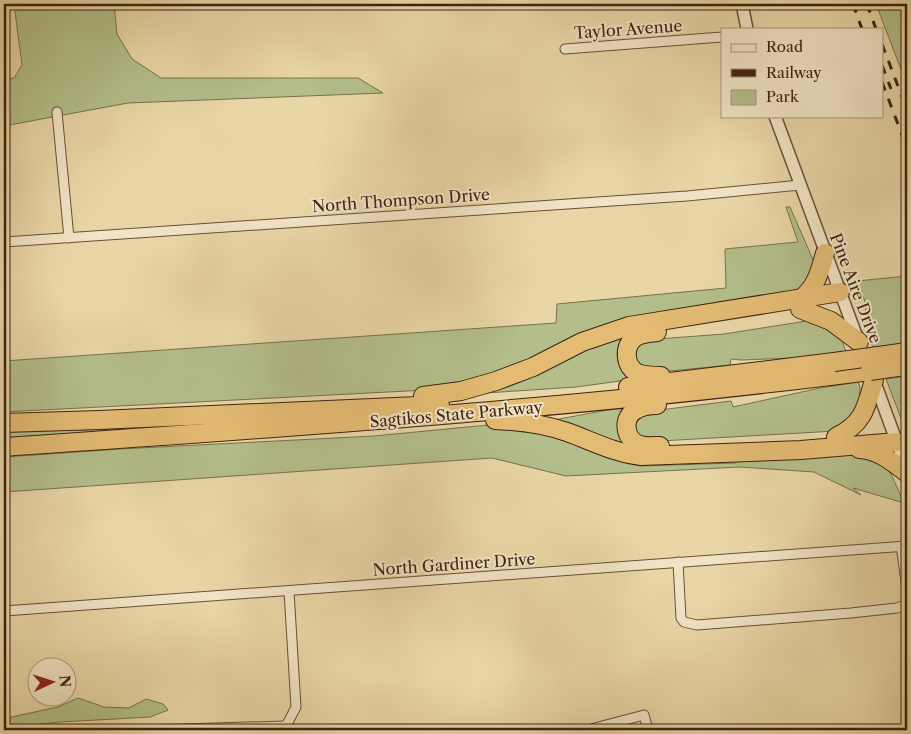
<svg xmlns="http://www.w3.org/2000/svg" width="911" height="734" viewBox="0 0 911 734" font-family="'Libre Caslon Text',serif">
  <rect width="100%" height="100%" fill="#e9d6a6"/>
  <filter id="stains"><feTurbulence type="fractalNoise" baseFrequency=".004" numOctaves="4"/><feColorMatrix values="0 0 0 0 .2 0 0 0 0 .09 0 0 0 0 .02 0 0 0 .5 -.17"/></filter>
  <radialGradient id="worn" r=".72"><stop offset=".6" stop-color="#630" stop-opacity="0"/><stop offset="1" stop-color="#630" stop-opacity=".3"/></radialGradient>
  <g fill="#b3be8a" stroke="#78704e">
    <polygon points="14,4 114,4 117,34 132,59 161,78 358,78 383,93 128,103 4,126 4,79 14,78 22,65"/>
    <polygon points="876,4 907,4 907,85"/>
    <polygon points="786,207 790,207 814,262 813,275 795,295 732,306 536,360 446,389 4,412 4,361 556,323 557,304 726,288 725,249 798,242"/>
    <polygon points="907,276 907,343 873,348 864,322 866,304 857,281"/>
    <polygon points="813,320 832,331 842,341 860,387 859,407 836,431 643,442 630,424 644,412 731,401 733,407 820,388 852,383 840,353 819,357 741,360 731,359 730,365 650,373 645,373 631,354 644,340 724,334"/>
    <polygon points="630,330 635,379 576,387 486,393 484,389"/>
    <polygon points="907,376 907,434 886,379"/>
    <polygon points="629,406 637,449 543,422"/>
    <polygon points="488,425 520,428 521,432 544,432 577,443 605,457 641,466 735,463 754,455 847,453 866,455 884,467 891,474 904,503 853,488 861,495 814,472 740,467 566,476 492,458 4,492 4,457 120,449 374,436"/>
    <polygon points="117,429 117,435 4,443 4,432"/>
    <polygon points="78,698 104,707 129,708 146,699 163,704 168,710 150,717 60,722 4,728 4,715 7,718 58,707"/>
  </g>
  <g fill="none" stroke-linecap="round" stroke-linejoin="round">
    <g stroke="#694f37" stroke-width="11">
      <g id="minor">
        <polyline points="565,49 722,37"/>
        <polyline points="57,112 69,238"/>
        <polyline points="4,242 687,196 800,185"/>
        <polyline points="901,546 907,588"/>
        <polyline points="678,562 681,618 684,622 697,625 851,613 897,608 907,604"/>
        <polyline points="4,611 907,546"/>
        <polyline points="150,730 285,726"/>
        <polyline points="284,730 296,707 289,591"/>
        <polyline points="587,730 644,715 648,730"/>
      </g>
    </g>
    <g stroke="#694f37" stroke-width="14">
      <g id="tertiary">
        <polyline points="742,4 747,29"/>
        <polyline points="775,116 858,340"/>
        <polyline points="874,380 907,470"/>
      </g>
    </g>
    <g stroke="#3e2212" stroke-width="20">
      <g id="motorway">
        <path d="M802,298C817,286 820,270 825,253"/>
        <polyline points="800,309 831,321 859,342"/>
        <path d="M657,332C650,333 640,333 634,338C623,348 625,366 637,373C645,376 653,376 661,376"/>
        <polyline points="886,355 907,352"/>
        <polyline points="890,368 907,366"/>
        <polyline points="628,387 834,362"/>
        <polyline points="423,396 461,391 496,381 533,367 582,342 629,326 840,292"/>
        <path d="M657,405C649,405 641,406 634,411C621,420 626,441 640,445C646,447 654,446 660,446"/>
        <path d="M495,420C520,421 544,424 567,432C592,441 614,453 641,456L801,450L897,442"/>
        <polyline points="4,423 99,420 440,405"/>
        <path d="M836,437C864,423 866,408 874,380"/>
        <path d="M4,447C293,427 582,408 870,371"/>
        <path d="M859,449C879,450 892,462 907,473"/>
      </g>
    </g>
    <use href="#minor" stroke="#f1e4c5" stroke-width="9"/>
    <use href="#tertiary" stroke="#f1e4c5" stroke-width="11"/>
    <use href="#motorway" stroke="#e4bb73" stroke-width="18"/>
    <g stroke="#3e2212" stroke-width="3" stroke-dasharray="9 9" stroke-linecap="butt">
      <polyline points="853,4 862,29"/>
      <polyline points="867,4 876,29"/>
      <polyline points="882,44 907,110"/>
      <polyline points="882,65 891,89"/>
      <polyline points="882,82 907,148"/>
    </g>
    <g stroke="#3e2212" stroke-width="20" stroke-linecap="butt">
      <g id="motorway-bridge">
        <polyline points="834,362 886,355"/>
        <polyline points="870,371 890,368"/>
      </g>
    </g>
    <use href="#motorway-bridge" stroke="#e4bb73" stroke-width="18"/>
  </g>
  <g text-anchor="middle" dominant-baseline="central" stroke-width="4" stroke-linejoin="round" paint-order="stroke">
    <g font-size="16" fill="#3e2212" stroke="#f1e4c5">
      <text transform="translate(628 29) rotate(-4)">Taylor Avenue</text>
      <text transform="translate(401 200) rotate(-4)">North Thompson Drive</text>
      <text transform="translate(856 288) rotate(69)">Pine Aire Drive</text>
      <text transform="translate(456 414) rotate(-5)">Sagtikos State Parkway</text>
      <text transform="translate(454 564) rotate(-4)">North Gardiner Drive</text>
    </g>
  </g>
  <rect width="911" height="734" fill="none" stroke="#e9d6a6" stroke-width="20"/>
  <rect x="5" y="5" width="901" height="724" fill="none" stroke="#3e2212" stroke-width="2.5"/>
  <rect x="10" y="10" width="891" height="714" fill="none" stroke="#3e2212"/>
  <rect x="721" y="28" width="162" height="90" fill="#f1e4c5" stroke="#a9967d"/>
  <rect x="731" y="44" width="25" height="8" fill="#f1e4c5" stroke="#a9967d"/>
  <text x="766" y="52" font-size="15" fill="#3e2212">Road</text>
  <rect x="731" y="69" width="25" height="8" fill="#3e2212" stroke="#a9967d"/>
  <text x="766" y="78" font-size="15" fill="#3e2212">Railway</text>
  <rect x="731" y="90" width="25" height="15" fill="#b3be8a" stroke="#a9967d"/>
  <text x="766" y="102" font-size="15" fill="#3e2212">Park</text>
  <g transform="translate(52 682) rotate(86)"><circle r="24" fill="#f1e4c5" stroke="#a9967d"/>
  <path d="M0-4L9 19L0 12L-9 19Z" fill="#8f2418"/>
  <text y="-8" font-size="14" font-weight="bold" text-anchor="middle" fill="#3e2212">N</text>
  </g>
  <rect width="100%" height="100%" filter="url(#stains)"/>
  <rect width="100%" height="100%" fill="url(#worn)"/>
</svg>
